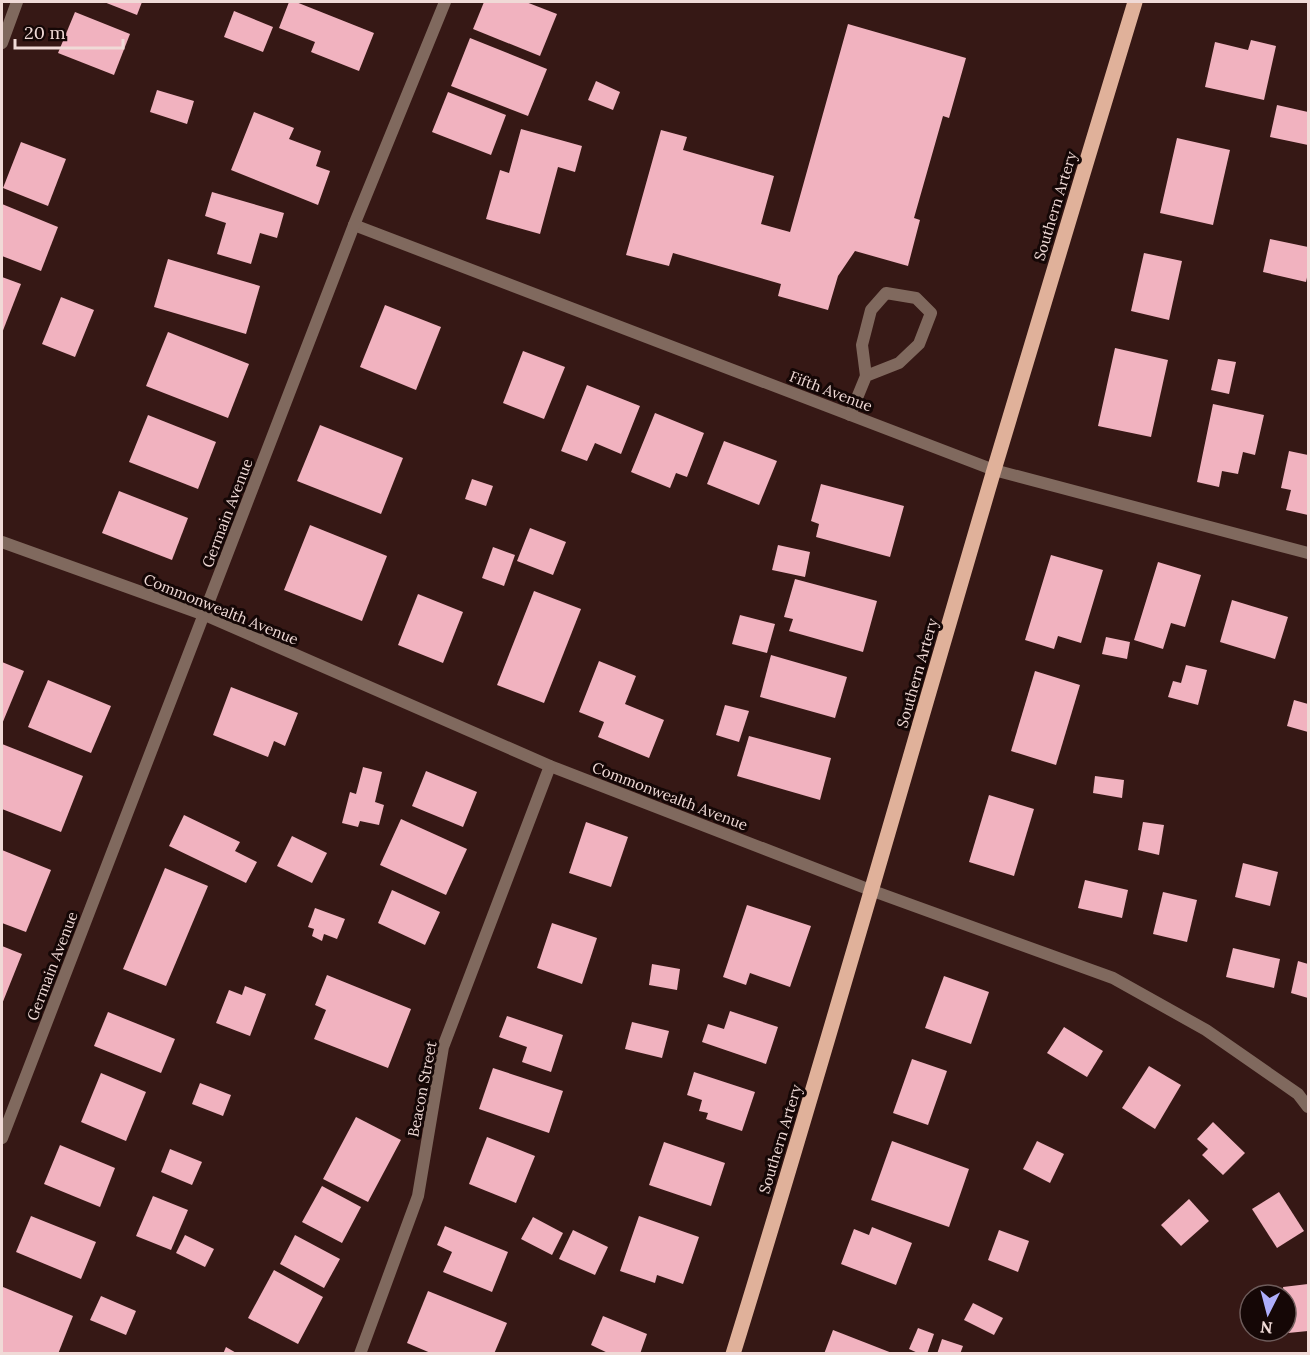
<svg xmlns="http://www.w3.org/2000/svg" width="1310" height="1355" viewBox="0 0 1310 1355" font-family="Lora,serif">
  <rect width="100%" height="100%" fill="#361815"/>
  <g fill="#f1b2bf">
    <polygon points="104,2 142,2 137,15"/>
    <polygon points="289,2 296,2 374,33 359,71 311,52 315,42 279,28"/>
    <polygon points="484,2 526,2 557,14 540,56 473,29"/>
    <polygon points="234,11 273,27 263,52 224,37"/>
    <polygon points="75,12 130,34 114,75 58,53"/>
    <polygon points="848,24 966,58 949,118 943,116 914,218 920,220 908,266 855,251 838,276 828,310 778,296 781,284 673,253 669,266 626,255 661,130 687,137 683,150 774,176 761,224 790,232"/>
    <polygon points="470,38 547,69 528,116 451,86"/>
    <polygon points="1251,40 1276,46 1264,100 1205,87 1215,42 1248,50"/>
    <polygon points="596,81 620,92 613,110 588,100"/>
    <polygon points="157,90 194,101 187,124 150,112"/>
    <polygon points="448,92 506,115 491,155 432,132"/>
    <polygon points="1277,105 1308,112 1308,145 1270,137"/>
    <polygon points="254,112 294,128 289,139 321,151 316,166 330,171 318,205 231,170"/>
    <polygon points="521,129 582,146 575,172 558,167 540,234 486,219 500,170 509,173"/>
    <polygon points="1177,138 1230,150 1213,225 1160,213"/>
    <polygon points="21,142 66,159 48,206 3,188"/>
    <polygon points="212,192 284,213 277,238 260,233 251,264 217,254 226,223 205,216"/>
    <polygon points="2,204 58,227 41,271 2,256"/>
    <polygon points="1270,239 1308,247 1308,273 1306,282 1263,272"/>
    <polygon points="1144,253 1182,261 1169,320 1131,311"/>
    <polygon points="168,259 260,286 246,334 154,307"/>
    <polygon points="2,277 21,284 2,333"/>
    <polygon points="61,297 94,310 75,357 42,344"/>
    <polygon points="385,305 441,327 416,390 360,367"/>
    <polygon points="168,332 249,364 228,418 146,386"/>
    <polygon points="1115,348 1168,360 1151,437 1098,426"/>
    <polygon points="523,351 565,367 544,419 503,403"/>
    <polygon points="1218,359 1236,362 1229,394 1211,390"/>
    <polygon points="587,385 640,406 621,454 595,443 587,461 561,451"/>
    <polygon points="1213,404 1264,415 1255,455 1243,452 1238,474 1222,471 1219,487 1197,482"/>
    <polygon points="655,413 704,433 687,477 676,473 670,488 631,472"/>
    <polygon points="148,415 216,442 198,489 129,462"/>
    <polygon points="320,425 403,458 381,514 297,481"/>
    <polygon points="724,441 777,461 759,505 707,484"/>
    <polygon points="1289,451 1308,455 1308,515 1286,510 1291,490 1281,488"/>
    <polygon points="472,479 493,486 486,506 465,499"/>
    <polygon points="821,484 904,506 890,557 816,537 819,524 811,521"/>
    <polygon points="119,491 188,518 172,560 102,533"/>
    <polygon points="310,525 387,556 362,621 284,590"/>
    <polygon points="530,528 566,542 553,575 517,561"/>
    <polygon points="778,545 810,552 805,577 772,570"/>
    <polygon points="493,547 515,555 504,586 482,578"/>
    <polygon points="1051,555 1103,570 1081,643 1058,636 1054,649 1025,640"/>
    <polygon points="1158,562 1201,575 1185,627 1171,623 1163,649 1134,640"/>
    <polygon points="795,579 877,601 863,652 789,631 793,619 784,617"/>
    <polygon points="534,591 581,609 544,703 497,685"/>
    <polygon points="418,594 463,612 443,663 398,645"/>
    <polygon points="1232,600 1288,617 1275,659 1220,642"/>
    <polygon points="740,615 775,624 767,653 732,644"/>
    <polygon points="1106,637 1130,642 1127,659 1102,654"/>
    <polygon points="771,655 847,677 835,718 760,697"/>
    <polygon points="599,661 636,676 625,704 664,720 649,758 598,737 604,722 579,712"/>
    <polygon points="2,662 24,671 2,724"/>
    <polygon points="1186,665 1207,670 1198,705 1168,697 1173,681 1181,683"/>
    <polygon points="1035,671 1080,685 1056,765 1011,751"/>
    <polygon points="48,680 111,706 91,753 28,727"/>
    <polygon points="231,687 298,713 285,746 274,741 268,757 213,735"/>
    <polygon points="1294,700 1308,704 1308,732 1287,726"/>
    <polygon points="725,705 749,711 739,742 716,735"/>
    <polygon points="749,736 831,758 820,800 737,776"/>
    <polygon points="2,744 83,776 61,832 2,809"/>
    <polygon points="363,767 382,772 375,802 384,805 379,825 360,821 358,827 342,823 350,792 356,794"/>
    <polygon points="426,771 477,792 463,827 412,806"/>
    <polygon points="1095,776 1124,780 1122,798 1093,793"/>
    <polygon points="989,795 1034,809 1014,876 969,862"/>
    <polygon points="184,815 240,842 235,851 257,862 246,883 169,846"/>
    <polygon points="401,819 467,849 446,895 380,865"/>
    <polygon points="586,822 628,837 611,887 569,873"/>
    <polygon points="1143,822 1164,825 1159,855 1138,850"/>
    <polygon points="292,836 327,853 312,883 277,866"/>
    <polygon points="2,850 51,870 26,932 2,923"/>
    <polygon points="1243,863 1278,872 1270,906 1235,897"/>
    <polygon points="165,868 208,886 166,986 123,969"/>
    <polygon points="1085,880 1128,890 1122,918 1078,908"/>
    <polygon points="392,890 440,912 425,945 378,923"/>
    <polygon points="1163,892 1197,900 1187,942 1153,934"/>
    <polygon points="747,905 811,926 790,987 750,973 746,985 723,977"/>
    <polygon points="315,908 345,919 337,939 324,934 322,941 312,936 314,929 308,927"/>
    <polygon points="552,923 597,938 582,984 537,968"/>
    <polygon points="2,946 22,954 2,1004"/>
    <polygon points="1233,948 1280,959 1274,988 1226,977"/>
    <polygon points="1298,961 1308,964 1308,998 1291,993"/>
    <polygon points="652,964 680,969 677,990 649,985"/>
    <polygon points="327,975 411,1009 388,1068 314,1039 326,1010 315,1005"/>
    <polygon points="944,976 989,992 971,1044 925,1028"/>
    <polygon points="245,986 266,994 250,1036 216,1023 229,990 242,995"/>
    <polygon points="730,1011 778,1027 766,1064 702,1042 708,1024 724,1029"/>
    <polygon points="108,1012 175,1039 161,1073 94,1046"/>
    <polygon points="507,1016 563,1035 551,1072 522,1062 527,1047 499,1037"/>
    <polygon points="632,1022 669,1031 662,1058 625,1049"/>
    <polygon points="1064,1027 1103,1051 1087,1077 1047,1053"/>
    <polygon points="912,1059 947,1071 928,1125 893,1113"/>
    <polygon points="1149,1066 1181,1085 1155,1129 1122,1108"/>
    <polygon points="493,1068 563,1091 549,1133 479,1109"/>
    <polygon points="694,1072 755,1092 742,1131 706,1119 708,1113 699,1111 702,1100 687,1095"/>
    <polygon points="101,1073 146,1092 126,1141 81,1122"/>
    <polygon points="200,1083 231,1095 223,1116 192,1104"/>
    <polygon points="356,1117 401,1140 368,1202 323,1179"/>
    <polygon points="1213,1122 1245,1153 1223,1175 1202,1155 1208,1149 1197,1139"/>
    <polygon points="487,1137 535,1156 516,1203 469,1184"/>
    <polygon points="892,1141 969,1169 949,1227 871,1200"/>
    <polygon points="1037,1141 1064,1154 1050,1183 1023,1169"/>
    <polygon points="664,1142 725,1163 711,1206 649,1185"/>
    <polygon points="60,1145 115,1168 100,1207 44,1184"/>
    <polygon points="170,1149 202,1162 192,1185 161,1172"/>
    <polygon points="322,1186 361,1207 342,1243 302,1222"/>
    <polygon points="1279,1192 1304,1231 1277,1248 1252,1209"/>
    <polygon points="153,1196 188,1210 171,1250 136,1236"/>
    <polygon points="1189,1199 1209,1221 1181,1246 1161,1225"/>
    <polygon points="31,1216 96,1242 81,1279 16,1252"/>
    <polygon points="639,1216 699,1237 683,1284 657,1275 655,1283 620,1271"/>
    <polygon points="533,1217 563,1233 552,1255 521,1239"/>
    <polygon points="445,1226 508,1252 492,1292 443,1272 452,1252 437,1245"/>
    <polygon points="872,1227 912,1243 896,1285 841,1264 854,1229 869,1235"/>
    <polygon points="573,1230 608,1247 595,1275 559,1259"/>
    <polygon points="999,1230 1029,1241 1018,1272 988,1260"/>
    <polygon points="185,1235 214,1249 205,1267 176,1253"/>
    <polygon points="295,1235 340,1259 324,1288 280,1264"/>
    <polygon points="274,1270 323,1297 298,1344 248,1318"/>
    <polygon points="1308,1284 1308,1331 1288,1333 1286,1295 1284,1295 1283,1287"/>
    <polygon points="3,1287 73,1316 58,1354 2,1354 2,1291"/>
    <polygon points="428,1291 507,1323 494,1354 433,1354 407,1343"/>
    <polygon points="101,1296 136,1311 126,1335 90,1320"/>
    <polygon points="973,1303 1003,1318 994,1335 964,1320"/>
    <polygon points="603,1316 647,1334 640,1354 610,1354 591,1345"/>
    <polygon points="918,1328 934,1334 927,1354 920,1354 909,1349"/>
    <polygon points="833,1330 892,1353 892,1354 824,1354"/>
    <polygon points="942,1339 963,1346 960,1354 937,1354"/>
    <polygon points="226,1347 238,1354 223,1354"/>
  </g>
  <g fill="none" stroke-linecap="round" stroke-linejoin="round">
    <polyline stroke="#80695e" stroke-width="12" points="850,415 866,376 899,363 919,344 931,313 916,298 886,293 871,310 862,345 866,376"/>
    <g stroke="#80695e" stroke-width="12">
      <polyline points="2,43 17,2"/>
      <polyline points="354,225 994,470 1308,553"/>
      <polyline points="2,542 205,615 550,766 873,891 1113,978 1206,1030 1298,1094 1308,1107"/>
      <polyline points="2,1138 354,225 445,2"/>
      <polyline points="360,1354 418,1196 443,1047 550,766"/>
    </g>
    <path stroke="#e0b19a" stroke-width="15" d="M733,1354C824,1060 907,765 994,470C1040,313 1088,158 1135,2"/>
  </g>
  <g text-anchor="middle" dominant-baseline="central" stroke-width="6" stroke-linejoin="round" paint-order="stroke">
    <g font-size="15" fill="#f0dad7" stroke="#150706">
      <text transform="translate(1055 206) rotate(-73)">Southern Artery</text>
      <text transform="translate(831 391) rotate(21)">Fifth Avenue</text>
      <text transform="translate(227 513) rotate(-69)">Germain Avenue</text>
      <text transform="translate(221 609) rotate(22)">Commonwealth Avenue</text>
      <text transform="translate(917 673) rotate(-74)">Southern Artery</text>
      <text transform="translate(670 796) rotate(21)">Commonwealth Avenue</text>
      <text transform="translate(52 966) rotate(-69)">Germain Avenue</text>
      <text transform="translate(422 1089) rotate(-79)">Beacon Street</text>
      <text transform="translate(780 1139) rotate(-73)">Southern Artery</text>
    </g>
  </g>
  <rect width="1310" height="1355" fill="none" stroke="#f0dad7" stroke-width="6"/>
  <g transform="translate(1268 1313) rotate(186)"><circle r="28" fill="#150706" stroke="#6d5b5a" stroke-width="1.5"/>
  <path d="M0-4.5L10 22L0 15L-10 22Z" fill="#aeaefb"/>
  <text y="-9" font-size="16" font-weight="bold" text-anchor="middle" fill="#f0dad7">N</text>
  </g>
  <path d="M15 39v9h108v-9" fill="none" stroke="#f0dad7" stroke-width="3"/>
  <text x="24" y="39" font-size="18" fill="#f0dad7" stroke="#150706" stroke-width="4.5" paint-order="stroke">20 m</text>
</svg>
